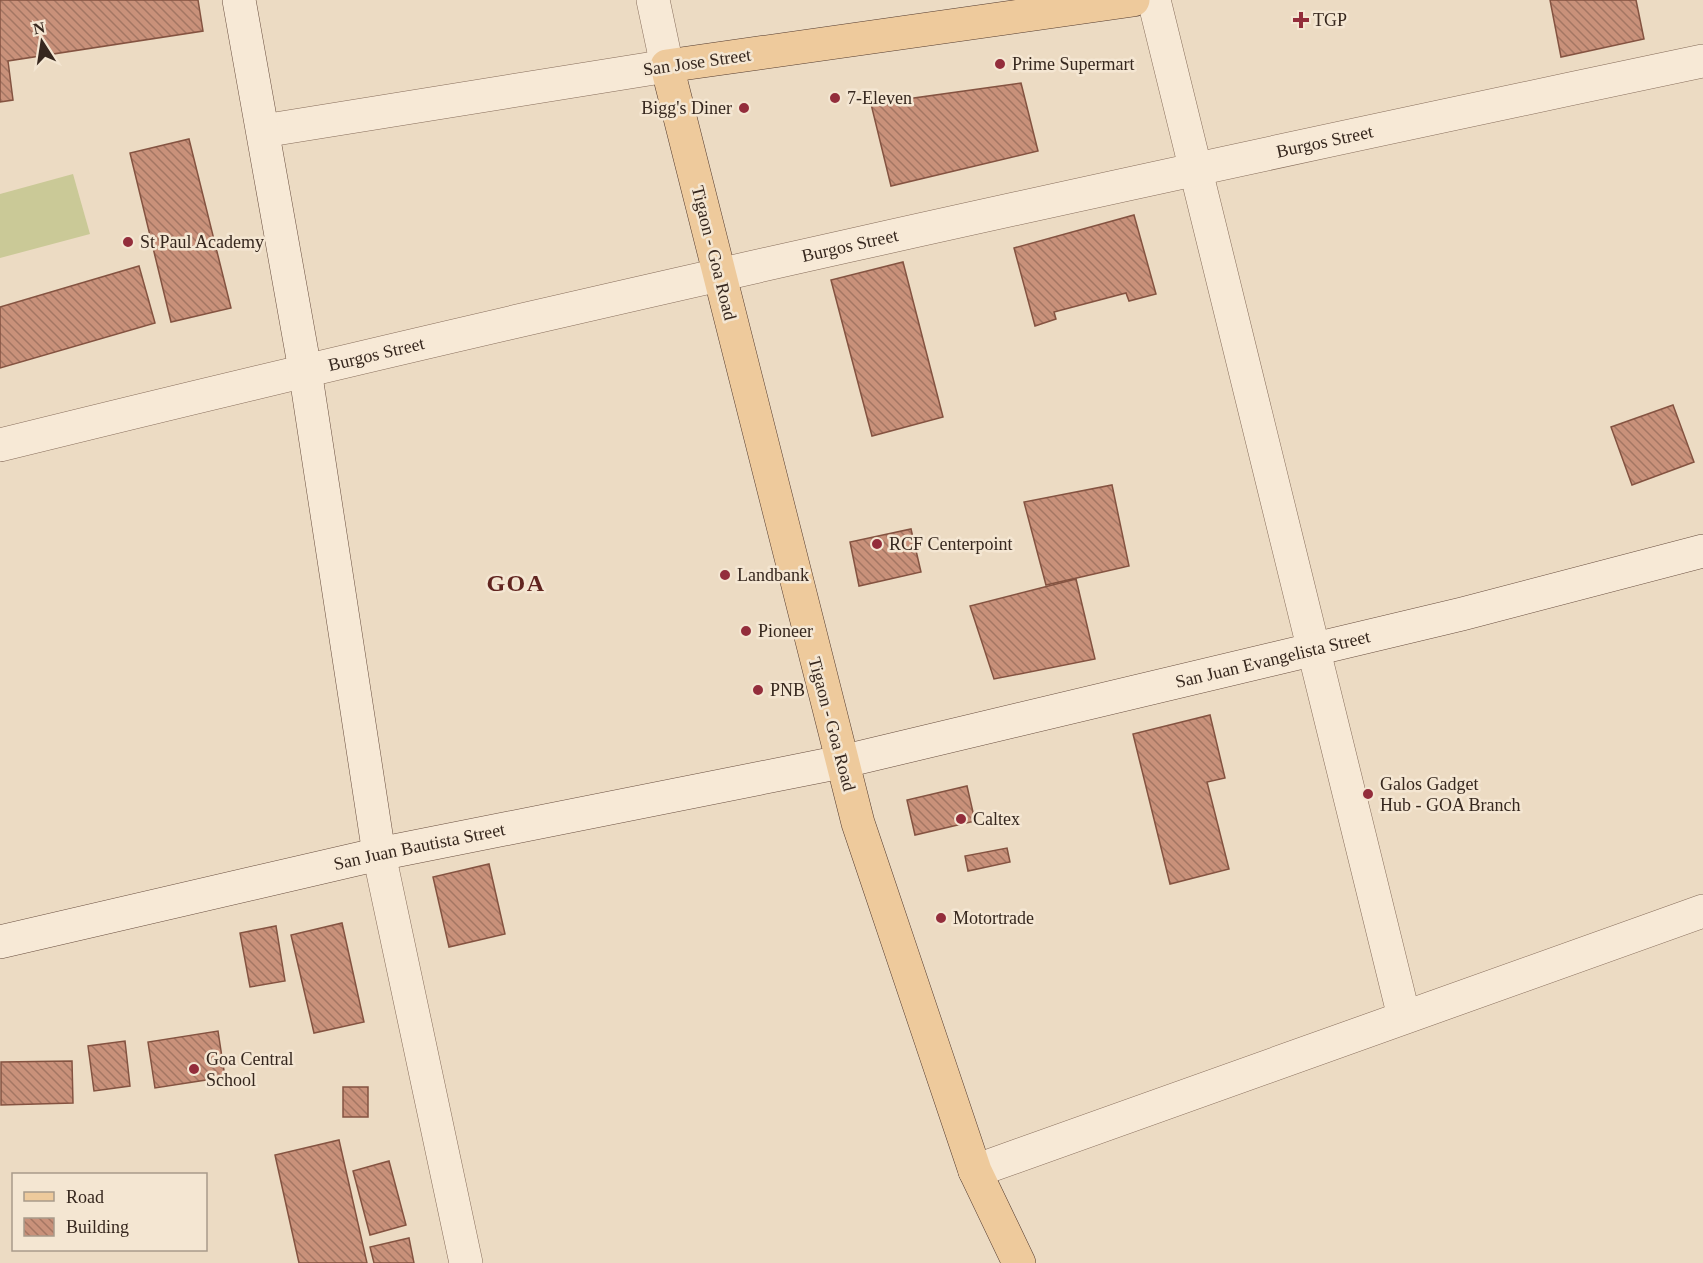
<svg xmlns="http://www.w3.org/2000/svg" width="1703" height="1263" viewBox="0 0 1703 1263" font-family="'Times New Roman',serif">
  <defs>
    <pattern id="building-back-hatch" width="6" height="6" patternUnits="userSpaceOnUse" patternTransform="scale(1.5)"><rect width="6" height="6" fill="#c9917a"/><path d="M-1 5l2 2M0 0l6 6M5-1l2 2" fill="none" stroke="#a47663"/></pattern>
  </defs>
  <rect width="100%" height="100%" fill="#ecdbc3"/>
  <polygon fill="#cac997" points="73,174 90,234 0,258 0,194"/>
  <g fill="url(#building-back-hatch)" stroke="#845341" stroke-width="1.5">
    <polygon points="0,0 198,0 203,31 8,61 13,100 0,102"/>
    <polygon points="1550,0 1636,0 1644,39 1561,57"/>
    <polygon points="1021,83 1038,151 891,186 871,104"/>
    <polygon points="189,139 231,308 171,322 130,153"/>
    <polygon points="1134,215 1156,294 1129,301 1126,293 1054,312 1056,319 1035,326 1014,248"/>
    <polygon points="903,262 943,417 872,436 831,280"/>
    <polygon points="139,266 155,323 0,368 0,307"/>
    <polygon points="1673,405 1694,462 1632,485 1611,427"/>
    <polygon points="1112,485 1129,566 1046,585 1024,502"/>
    <polygon points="911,529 921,572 859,586 850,542"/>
    <polygon points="1076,579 1095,659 994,679 970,606"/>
    <polygon points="1210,715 1225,778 1207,782 1229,869 1170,884 1133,734"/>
    <polygon points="967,786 975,821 915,835 907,800"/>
    <polygon points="1007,848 1010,862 968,871 965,856"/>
    <polygon points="489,864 505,934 449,947 433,877"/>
    <polygon points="342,923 364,1022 314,1033 291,935"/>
    <polygon points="276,926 285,981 250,987 240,933"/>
    <polygon points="218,1031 225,1077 155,1088 148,1042"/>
    <polygon points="125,1041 130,1086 94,1091 88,1046"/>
    <polygon points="72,1061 73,1103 1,1105 1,1062"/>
    <rect x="343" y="1087" width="25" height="30"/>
    <polygon points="339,1140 367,1263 299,1263 275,1155"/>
    <polygon points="389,1161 406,1225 370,1235 353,1171"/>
    <polygon points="409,1238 414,1263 374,1263 370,1247"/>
  </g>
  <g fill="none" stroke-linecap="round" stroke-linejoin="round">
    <g stroke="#866c5a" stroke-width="34">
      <g id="street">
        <polyline points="1154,0 1404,1017"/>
        <polyline points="263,131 667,66 653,0"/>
        <path id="s1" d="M0,445C565,305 1133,181 1703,61"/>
        <polyline points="379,854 466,1263"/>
        <polyline points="975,1171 1703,911"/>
      </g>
    </g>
    <g stroke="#684d3e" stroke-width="34">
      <g id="secondary">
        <polyline points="239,0 305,370 379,854"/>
        <path id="s2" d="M0,942L379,854L841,762L1462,614L1703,551"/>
      </g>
    </g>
    <g stroke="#543b2f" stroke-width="34">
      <polyline id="primary" points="1019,1263 975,1171 858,823 667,66 1133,0"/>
    </g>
    <use href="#street" stroke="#f7e9d6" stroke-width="33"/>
    <use href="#secondary" stroke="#f7e9d6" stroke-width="33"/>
    <use href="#primary" stroke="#eeca9c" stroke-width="33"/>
  </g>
  <g fill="#932d3b" stroke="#f4e6d2" stroke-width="2">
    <path d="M1298 11h6v6h6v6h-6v6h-6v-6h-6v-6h6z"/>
    <circle cx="1000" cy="64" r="6"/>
    <circle cx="835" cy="98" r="6"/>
    <circle cx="744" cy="108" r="6"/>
    <circle cx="128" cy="242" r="6"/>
    <circle cx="877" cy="544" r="6"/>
    <circle cx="725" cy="575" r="6"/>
    <circle cx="746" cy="631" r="6"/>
    <circle cx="758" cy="690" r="6"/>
    <circle cx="1368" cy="794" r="6"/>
    <circle cx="961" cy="819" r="6"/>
    <circle cx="941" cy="918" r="6"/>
    <circle cx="194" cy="1069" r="6"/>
  </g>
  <g text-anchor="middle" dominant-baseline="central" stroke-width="5" stroke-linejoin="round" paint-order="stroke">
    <g font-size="18" fill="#36271e" stroke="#f4e6d2" text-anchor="start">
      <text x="1313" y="20">TGP</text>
      <text x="1012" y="64">Prime Supermart</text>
      <text x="847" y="98">7-Eleven</text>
      <text x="732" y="108" text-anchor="end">Bigg's Diner</text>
      <text x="140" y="242">St Paul Academy</text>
      <text x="889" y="544">RCF Centerpoint</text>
      <text x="737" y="575">Landbank</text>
      <text x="758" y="631">Pioneer</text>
      <text x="770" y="690">PNB</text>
      <text x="1380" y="784">Galos Gadget<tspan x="1380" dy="21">Hub - GOA Branch</tspan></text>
      <text x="973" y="819">Caltex</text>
      <text x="953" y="918">Motortrade</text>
      <text x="206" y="1059">Goa Central<tspan x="206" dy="21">School</tspan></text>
    </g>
    <g font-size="18" fill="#36271e" stroke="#f4e6d2">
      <text transform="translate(697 62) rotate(-8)">San Jose Street</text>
      <text stroke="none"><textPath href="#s1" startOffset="1359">Burgos Street</textPath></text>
      <text stroke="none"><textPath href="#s1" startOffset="873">Burgos Street</textPath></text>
      <text transform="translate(714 253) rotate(76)">Tigaon - Goa Road</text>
      <text stroke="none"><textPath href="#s1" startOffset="387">Burgos Street</textPath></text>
      <text stroke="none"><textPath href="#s2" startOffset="1304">San Juan Evangelista Street</textPath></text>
      <text transform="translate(832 724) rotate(75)">Tigaon - Goa Road</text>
      <text stroke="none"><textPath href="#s2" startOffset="430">San Juan Bautista Street</textPath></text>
    </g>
    <g font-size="24" font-weight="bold" letter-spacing="1.5" fill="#61241f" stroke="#f4e6d2">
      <text x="516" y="583">GOA</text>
    </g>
  </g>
  <rect x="12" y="1173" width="195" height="78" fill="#f4e6d2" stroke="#a89a8a" stroke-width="1.5"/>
  <rect x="24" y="1192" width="30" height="9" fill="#eeca9c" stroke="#a89a8a" stroke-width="1.5"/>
  <text x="66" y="1203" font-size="18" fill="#36271e">Road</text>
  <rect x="24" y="1218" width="30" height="18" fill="url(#building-back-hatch)" stroke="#a89a8a" stroke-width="1.5"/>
  <text x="66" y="1233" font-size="18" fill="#36271e">Building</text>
  <g transform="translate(42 42) rotate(348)" stroke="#f4e6d2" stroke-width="4.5" paint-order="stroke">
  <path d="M0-4.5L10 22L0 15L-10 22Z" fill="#36271e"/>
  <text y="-9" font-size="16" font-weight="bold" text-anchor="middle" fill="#36271e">N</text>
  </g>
</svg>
